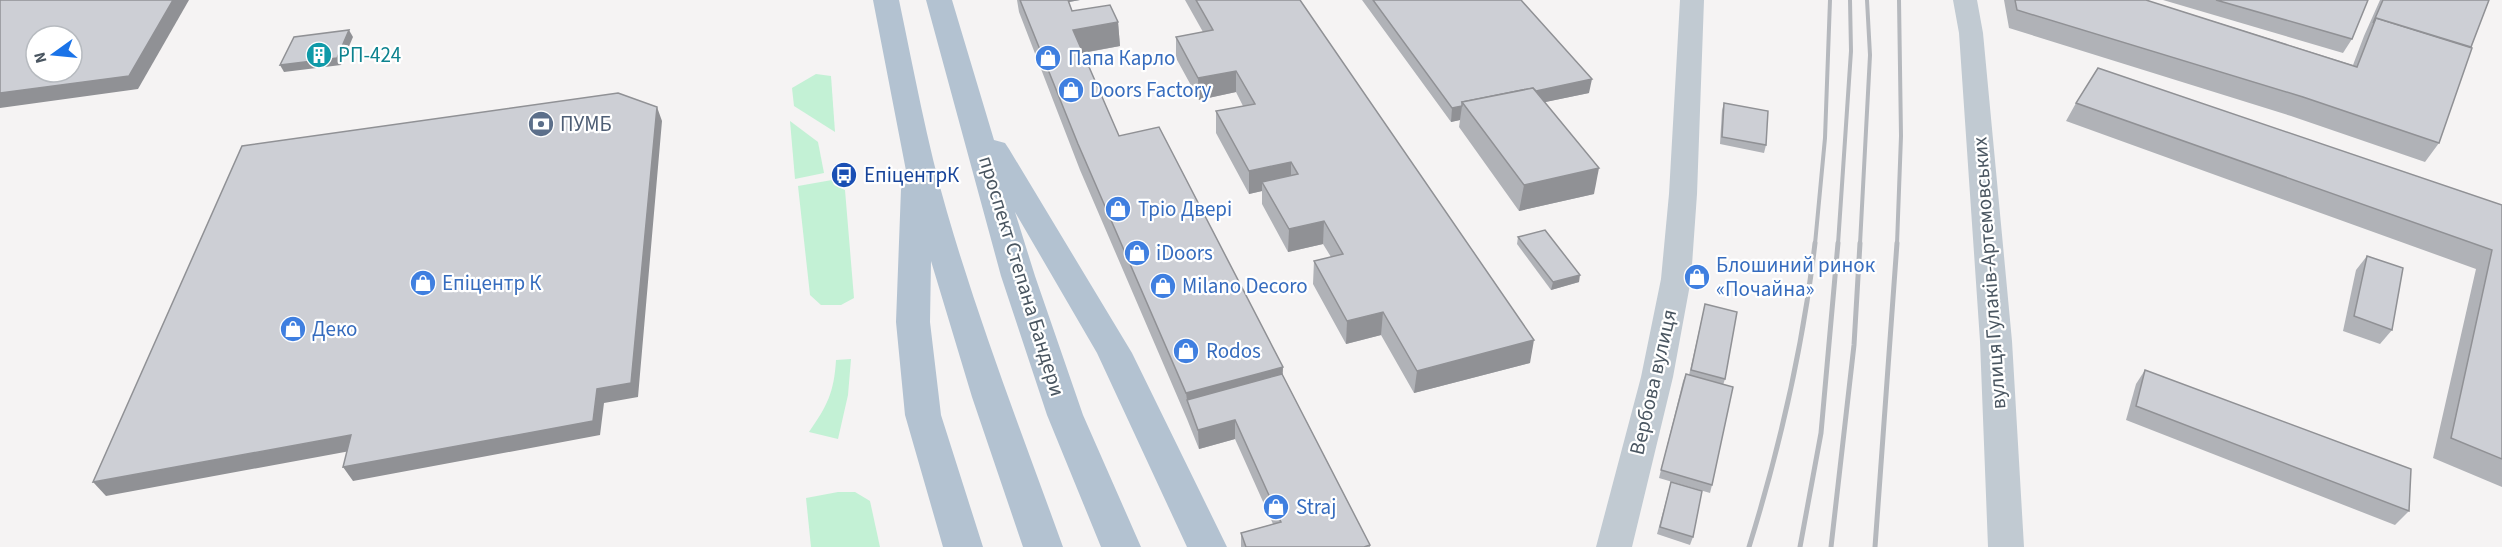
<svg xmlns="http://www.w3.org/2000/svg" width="2502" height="547" viewBox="0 0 2502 547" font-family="'Source Sans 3',sans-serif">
  <rect width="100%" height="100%" fill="#f5f3f3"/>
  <g fill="#c3f1d5">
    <polygon points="816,74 831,76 835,132 794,106 792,88"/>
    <polygon points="790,121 818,142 824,173 795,179"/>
    <polygon points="832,180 834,185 845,190 854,298 841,305 821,305 810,295 798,186"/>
    <path d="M851,359L848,395L838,439L809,432C827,406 834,393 836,360Z"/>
    <polygon points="838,492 855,492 870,501 880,547 811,547 806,498"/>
  </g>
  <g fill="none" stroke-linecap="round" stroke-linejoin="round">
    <g fill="#c1cad2" fill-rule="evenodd">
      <polygon points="1680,0 1704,0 1697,194 1691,279 1673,377 1632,547 1596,547 1641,377 1661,279 1669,194"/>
      <polygon points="1953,0 1977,0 1983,33 2012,341 2024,547 1988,547 1980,341 1959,33"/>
    </g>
    <g fill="#b3c2d1" fill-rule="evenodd">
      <path d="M873,0H899C914,71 927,143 947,212C980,326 1023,436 1063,547H1023L972,397L931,261L930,322L941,415L983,547H943L905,415L896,322L901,189L908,181Z"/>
      <polygon points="926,0 952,0 994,140 1005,143 1009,149 1132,353 1227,547 1187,547 1097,353 1015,212 1035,276 1083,415 1141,547 1101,547 1047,415 1001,276"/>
    </g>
    <g stroke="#b5b8bd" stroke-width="4">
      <polyline points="1815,244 1825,138 1830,0"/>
      <polyline points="1838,244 1851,51 1850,0"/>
      <polyline points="1860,244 1870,55 1867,0"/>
      <polyline points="1897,244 1901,136 1899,0"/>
    </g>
    <g stroke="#b5b8bd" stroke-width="5">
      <path d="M1749,547C1780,447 1803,347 1815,243"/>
      <polyline points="1800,547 1821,433 1838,243"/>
      <polyline points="1831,547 1854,345 1860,243"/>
      <polyline points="1875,547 1897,243"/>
    </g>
  </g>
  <g fill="#b0b2b7">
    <polygon points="1017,0 1080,0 1069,2 1072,11 1118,22 1120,46 1083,53 1119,136 1282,374 1370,545 1370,547 1241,547 1241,533 1273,524 1235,439 1199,449 1187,419 1080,170 1019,12"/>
    <polygon points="1185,0 1300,0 1530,363 1414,393 1381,335 1346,344 1313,284 1314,261 1331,257 1323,244 1288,252 1262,204 1262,191 1249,194 1216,133 1216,111 1243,106 1236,92 1199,100 1176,58 1176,37 1203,32"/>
    <polygon points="1362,0 1521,0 1589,93 1545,102 1594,194 1519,211 1459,127 1460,120 1451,122"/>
    <polygon points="2004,0 2146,0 2353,65 2364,36 2380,0 2489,0 2471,47 2439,143 2425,162 2291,116 2009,28"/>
    <polygon points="2163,0 2368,0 2352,39 2343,53"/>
    <polygon points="1724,103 1766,145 1764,153 1720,144 1722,110"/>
    <polygon points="2076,103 2502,205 2502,487 2433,458 2476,269 2066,121"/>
    <polygon points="1518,237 1579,282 1551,290 1517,244"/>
    <polygon points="2367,256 2392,330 2380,344 2343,331 2356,270"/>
    <polygon points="1705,304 1725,379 1723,385 1712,485 1710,493 1659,478 1683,381 1686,374 1689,375"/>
    <polygon points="2145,370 2409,511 2395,525 2126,420 2136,384"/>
    <polygon points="1671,482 1693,537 1690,545 1657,534"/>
  </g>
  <g fill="#909195">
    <polygon points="173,0 189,0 138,89 0,108 0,93"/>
    <polygon points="1057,0 1080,0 1058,4"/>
    <polygon points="1118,22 1120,46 1076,54 1073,30"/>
    <polygon points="349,30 353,37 341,65 284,72 280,65"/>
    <polygon points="1236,71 1236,92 1199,100 1198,78"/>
    <polygon points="1592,79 1589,93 1473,117 1464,105"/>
    <polygon points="1462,106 1460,120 1451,122 1452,108"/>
    <polygon points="657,107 662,121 638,397 604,403 600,435 353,481 343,467 597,389"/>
    <polygon points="1291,162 1291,185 1262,182 1262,191 1249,194 1249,171"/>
    <polygon points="1599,168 1594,194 1519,211 1524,185"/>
    <polygon points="1324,221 1323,244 1288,252 1289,229"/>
    <polygon points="1580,275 1579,282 1551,290 1553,282"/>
    <polygon points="1383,312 1381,335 1346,344 1347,321"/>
    <polygon points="1534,340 1530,363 1414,393 1417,371"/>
    <polygon points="1283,367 1282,393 1187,400 1186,393"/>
    <polygon points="1235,420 1235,439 1199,449 1198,430"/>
    <polygon points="351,435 361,449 106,496 93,482"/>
  </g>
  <g fill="#cdcfd5" stroke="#909195" stroke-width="1.5" fill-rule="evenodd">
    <path d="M0,0H173L129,76L0,93ZM36,36H72V72H36Z"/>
    <polygon points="1020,0 1068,0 1072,11 1110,5 1118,22 1073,30 1119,136 1159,127 1283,367 1186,393 1078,144"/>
    <polygon points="1196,0 1300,0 1534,340 1417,371 1383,312 1347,321 1314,261 1343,254 1324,221 1289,229 1262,182 1298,174 1291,162 1249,171 1216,111 1255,104 1236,71 1198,78 1176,37 1213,30"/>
    <polygon points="1373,0 1521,0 1592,79 1536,91 1533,88 1462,102 1462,106 1452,108"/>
    <polygon points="2015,0 2146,0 2357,67 2376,18 2472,48 2439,143 2303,97 2017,10"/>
    <polygon points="2216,0 2368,0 2352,39"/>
    <polygon points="2383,0 2489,0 2471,47 2376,18 2373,23"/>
    <polygon points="349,30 337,58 280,65 294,37"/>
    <polygon points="2098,68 2502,205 2502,459 2451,438 2492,250 2076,103"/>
    <polygon points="1533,88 1599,168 1524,185 1462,102"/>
    <polygon points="618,93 657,107 631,383 597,389 593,421 343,467 351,435 93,482 242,146"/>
    <polygon points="1724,103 1768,111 1766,145 1722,137"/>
    <polygon points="1545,230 1580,275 1553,282 1518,237"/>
    <polygon points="2367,256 2403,268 2392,330 2354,316"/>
    <polygon points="1705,304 1737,312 1725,379 1691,370"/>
    <polygon points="2145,370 2411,469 2409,511 2136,406"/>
    <polygon points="1282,374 1370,545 1364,547 1246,547 1241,533 1281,522 1235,420 1198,430 1187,400"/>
    <polygon points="1686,374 1733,387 1712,485 1661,470"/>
    <polygon points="1671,482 1702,491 1693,537 1660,527"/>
  </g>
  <defs>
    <g id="building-disc" transform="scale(1.35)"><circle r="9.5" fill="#0f9aa8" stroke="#fff"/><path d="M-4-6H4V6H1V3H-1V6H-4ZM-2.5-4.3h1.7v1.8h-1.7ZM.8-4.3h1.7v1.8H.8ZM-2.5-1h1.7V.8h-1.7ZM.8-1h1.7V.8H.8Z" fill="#fff"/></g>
    <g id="shop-disc" transform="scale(1.35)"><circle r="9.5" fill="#3f7fe0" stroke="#fff"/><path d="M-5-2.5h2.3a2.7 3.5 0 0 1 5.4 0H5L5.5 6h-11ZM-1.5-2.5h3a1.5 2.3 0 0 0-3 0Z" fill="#fff"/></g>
    <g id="bank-disc" transform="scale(1.35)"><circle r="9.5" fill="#5c6f8a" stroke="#fff"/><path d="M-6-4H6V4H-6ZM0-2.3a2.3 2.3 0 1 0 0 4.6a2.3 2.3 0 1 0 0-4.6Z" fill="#fff"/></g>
    <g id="bus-disc" transform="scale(1.35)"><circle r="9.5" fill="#1a4fb4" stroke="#fff"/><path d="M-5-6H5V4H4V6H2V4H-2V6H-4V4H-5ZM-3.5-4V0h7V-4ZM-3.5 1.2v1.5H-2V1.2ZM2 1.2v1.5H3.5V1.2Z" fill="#fff"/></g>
  </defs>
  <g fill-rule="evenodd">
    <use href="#building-disc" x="319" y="55"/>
    <use href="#shop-disc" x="1048" y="58"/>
    <use href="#shop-disc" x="1071" y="90"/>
    <use href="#bank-disc" x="541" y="124"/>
    <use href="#bus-disc" x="844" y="175"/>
    <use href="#shop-disc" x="1118" y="209"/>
    <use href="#shop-disc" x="1137" y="253"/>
    <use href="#shop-disc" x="1697" y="277"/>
    <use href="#shop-disc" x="423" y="283"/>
    <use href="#shop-disc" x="1163" y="286"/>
    <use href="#shop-disc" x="293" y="329"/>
    <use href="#shop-disc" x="1186" y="351"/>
    <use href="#shop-disc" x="1276" y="507"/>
  </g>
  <g text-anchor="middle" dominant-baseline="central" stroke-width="4.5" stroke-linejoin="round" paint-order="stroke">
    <g font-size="21" fill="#0d838f" stroke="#fff" text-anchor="start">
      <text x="338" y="55">РП-424</text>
    </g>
    <g font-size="21" fill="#366cbe" stroke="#fff" text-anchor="start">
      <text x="1068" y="58">Папа Карло</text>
      <text x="1090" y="90">Doors Factory</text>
      <text x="1138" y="209">Тріо Двері</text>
      <text x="1156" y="253">iDoors</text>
      <text x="1716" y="265">Блошиний ринок<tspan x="1716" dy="24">«Почайна»</tspan></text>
      <text x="442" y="283">Епіцентр К</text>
      <text x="1182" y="286">Milano Decoro</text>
      <text x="312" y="329">Деко</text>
      <text x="1206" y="351">Rodos</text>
      <text x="1296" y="507">Straj</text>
    </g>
    <g font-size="21" fill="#4e5e75" stroke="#fff" text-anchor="start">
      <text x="560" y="124">ПУМБ</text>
    </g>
    <g font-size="21" fill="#164399" stroke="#fff" text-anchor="start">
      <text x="864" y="175">ЕпіцентрК</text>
    </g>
    <g font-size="21" fill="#4a5661" stroke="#fff">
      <text transform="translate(1989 273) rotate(-94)">вулиця Гулаків-Артемовських</text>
      <text transform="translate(1022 276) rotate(73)">проспект Степана Бандери</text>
      <text transform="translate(1653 382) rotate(-77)">Вербова вулиця</text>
    </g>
  </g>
  <g transform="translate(54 54) rotate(255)"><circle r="28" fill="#ffffff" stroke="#b7bbc0" stroke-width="1.5"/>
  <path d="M0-4.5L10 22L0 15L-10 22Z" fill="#1a73e8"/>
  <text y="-9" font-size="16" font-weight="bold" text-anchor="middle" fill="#4a5661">N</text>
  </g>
</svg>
